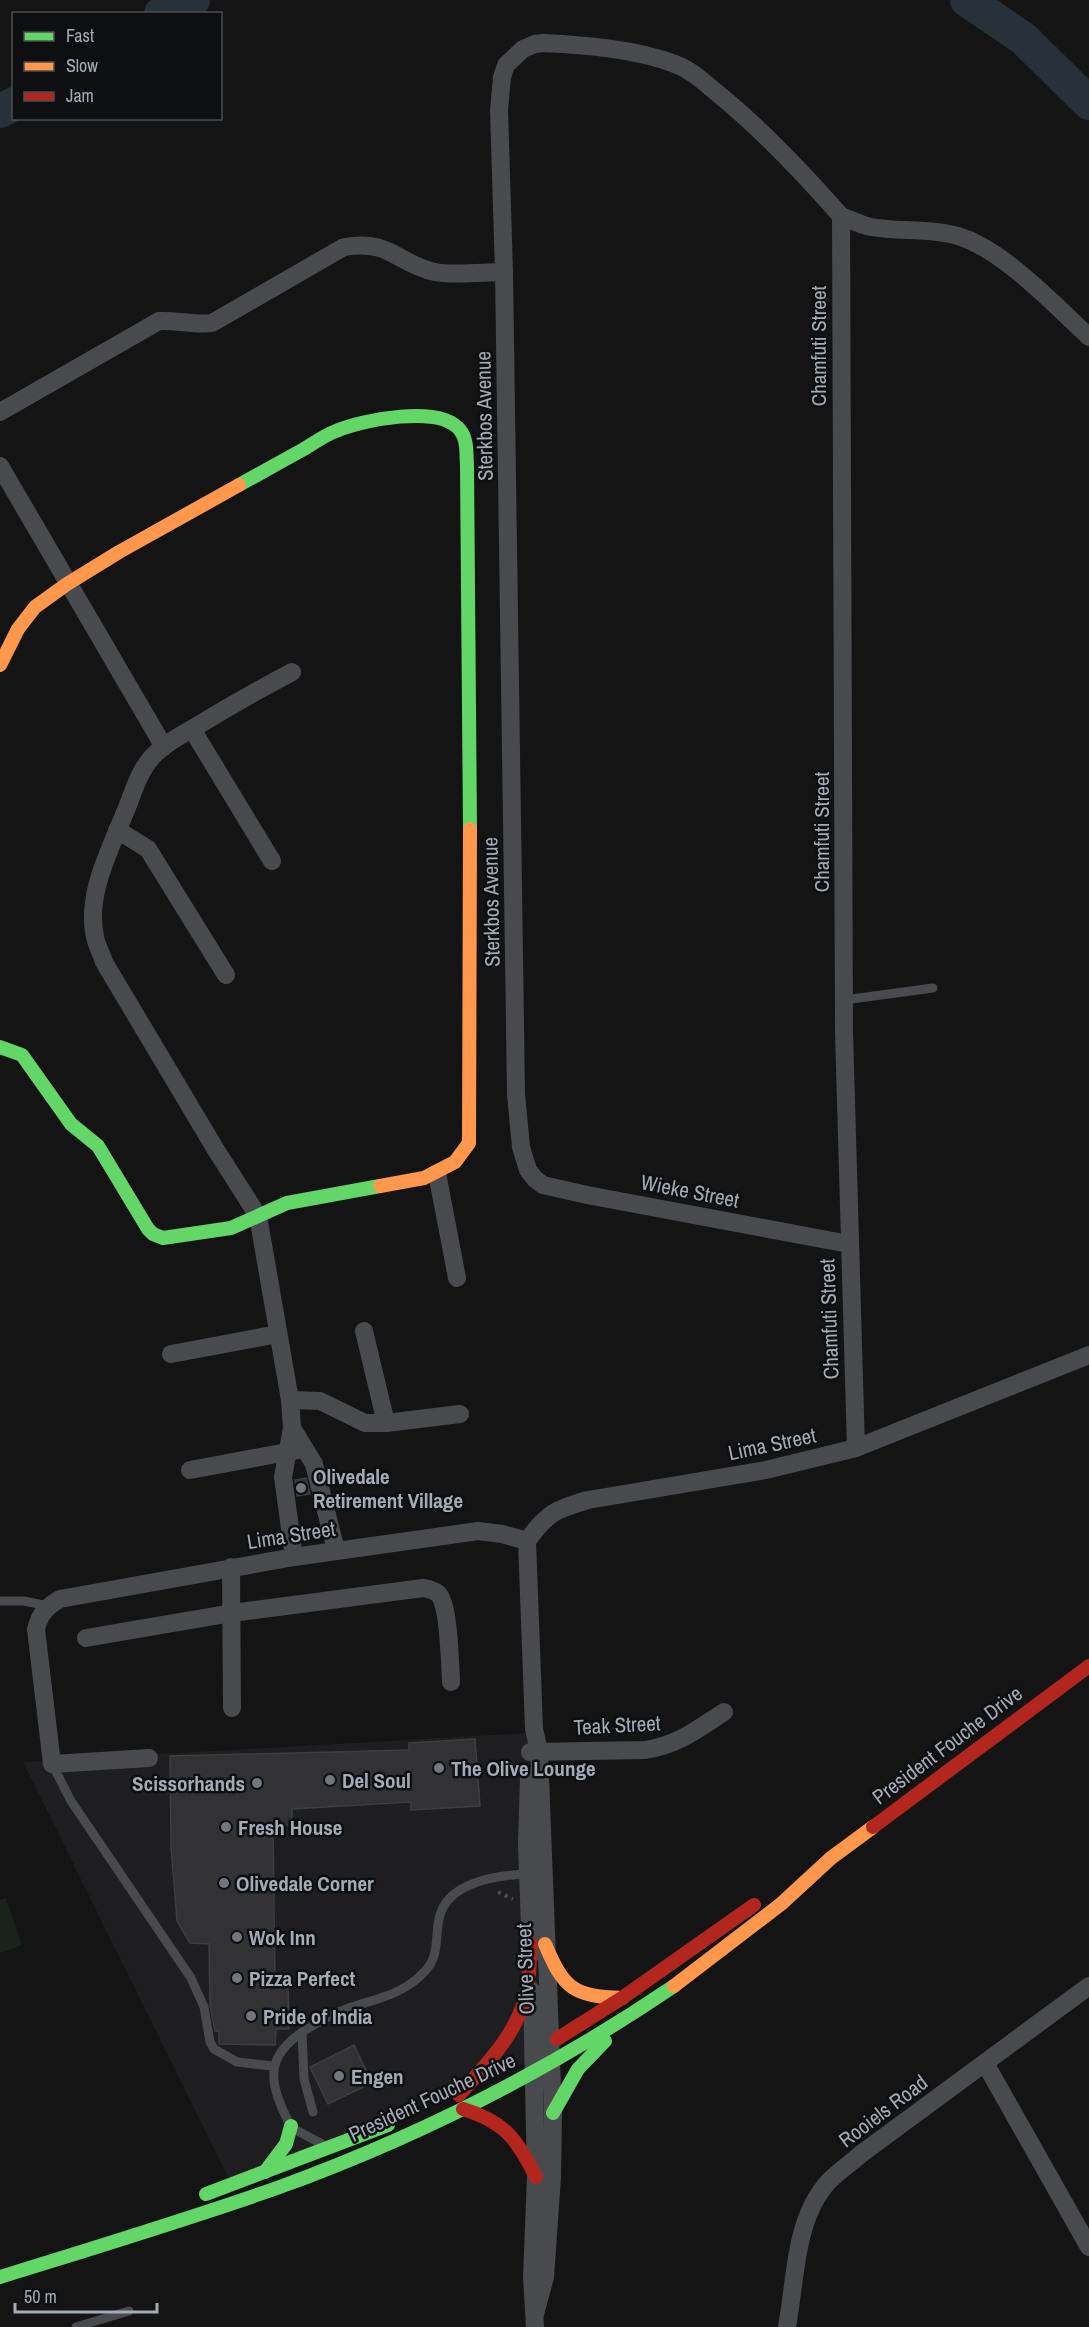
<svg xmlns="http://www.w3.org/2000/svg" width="1089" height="2327" viewBox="0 0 1089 2327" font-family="'Archivo Narrow',sans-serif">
  <rect width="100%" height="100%" fill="#141415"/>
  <polygon fill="#1e1e21" points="528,1733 541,2057 230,2181 23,1762"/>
  <polygon fill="#1a221b" points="6,1898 22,1945 0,1953 0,1900"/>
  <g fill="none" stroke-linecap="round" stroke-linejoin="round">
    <g stroke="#263138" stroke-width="34">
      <polyline points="967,0 1024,39 1089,103"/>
      <polyline points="161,14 193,0"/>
      <polyline points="0,111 14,104"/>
    </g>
  </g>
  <g fill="#323234" stroke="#3d3e41" stroke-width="1.5">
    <polygon points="306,1478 310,1494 297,1496 295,1480"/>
    <polygon points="475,1739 480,1806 411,1810 411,1802 292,1809 292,1825 273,1825 275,1983 288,1983 289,2029 276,2029 275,2045 219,2044 219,2031 215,2031 210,2005 209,1944 190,1943 177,1921 171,1846 170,1756 409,1750 409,1743"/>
    <polygon points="354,2045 372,2083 328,2104 310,2067"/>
  </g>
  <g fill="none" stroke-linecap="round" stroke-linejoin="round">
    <polyline stroke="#4a4c4f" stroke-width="4" stroke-dasharray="3 4.5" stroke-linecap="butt" points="498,1892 513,1899"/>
    <g stroke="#484a4e" stroke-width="9">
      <polyline points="844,1000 933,988"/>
      <polyline points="0,1601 24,1601 48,1606"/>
      <polyline points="52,1764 71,1801 191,1978 204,2007 210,2042 214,2049 237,2062 273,2066"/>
      <polyline points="302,2032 304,2079 313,2112"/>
      <path d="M290,2125C270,2085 262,2058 304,2031C318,2022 332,2014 349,2008C372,2000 400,1995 419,1977C441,1958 434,1944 439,1919C446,1882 497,1875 529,1874"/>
      <polyline points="294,2129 324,2145"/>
      <polyline points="76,2327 129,2311"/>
    </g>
    <g stroke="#484a4e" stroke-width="18">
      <path d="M841,216C803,173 762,129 717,93C704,82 691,70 675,64C636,49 585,45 543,43L535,44L523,49L506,65L502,77L499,110L504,272L516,1094L521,1147L528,1170L535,1179L543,1185L587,1195L849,1244"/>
      <polyline points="841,216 844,1032 856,1448"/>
      <path d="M841,216C851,220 861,225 871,227C900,232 930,228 958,236C1002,249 1055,305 1089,337"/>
      <path d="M0,412L159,321C177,320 194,325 212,323L344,247C391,239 397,264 435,272C453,276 485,272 504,272"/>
      <polyline points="0,466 164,747"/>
      <path d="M292,672C260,689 228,707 197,726C181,735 164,744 152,757C138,773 134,791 126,810C110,850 84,897 96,941C98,948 102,955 104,962L216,1150L258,1216L290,1400L292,1428L283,1477L294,1557"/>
      <polyline points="192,729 272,861"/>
      <polyline points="117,830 148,849 226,975"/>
      <polyline points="437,1173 457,1278"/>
      <polyline points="364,1331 386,1423"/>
      <polyline points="171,1354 278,1334"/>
      <polyline points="290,1400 320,1401 365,1423 386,1423 460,1414"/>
      <polyline points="292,1428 314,1464 336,1550"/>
      <polyline points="190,1470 298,1450"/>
      <polyline points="527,1541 534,1729 539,1751 553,2113 552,2177 545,2277 535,2314"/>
      <polyline points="231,1567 232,1708"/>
      <path d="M86,1638L232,1613L423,1588C429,1589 437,1591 440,1596C449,1610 450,1663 451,1682"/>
      <path d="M530,1752L645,1750C676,1746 698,1729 724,1712"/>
      <path d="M149,1758L52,1764L36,1629C40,1614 46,1607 60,1599L294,1557L478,1531L502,1534L527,1541C547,1513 556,1509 588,1500L766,1470L856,1448L1089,1355"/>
      <polyline points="529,1778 527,1844 531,1954"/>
      <polyline points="532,1991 536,2177 532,2277 535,2327"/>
      <polyline points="985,2063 1089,2247"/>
      <path d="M787,2327C796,2279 794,2219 829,2181C839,2171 851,2163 861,2154L1089,1986"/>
    </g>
    <g stroke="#63d668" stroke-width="14">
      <path d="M239,485C261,473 282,461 304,449C314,443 325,435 336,431C362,420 440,404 460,430C468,440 466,454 467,466L470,829"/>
      <polyline points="0,1047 22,1055 71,1124 98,1146 148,1229 153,1234 163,1238 231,1228 287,1203 380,1186"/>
      <polyline points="553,2113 578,2069 605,2041"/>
      <polyline points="265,2172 286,2144 291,2126"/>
      <polyline points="206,2194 388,2125"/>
      <path d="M0,2277C93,2248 186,2220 277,2188C418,2137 550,2070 674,1986"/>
    </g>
    <g stroke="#ff974d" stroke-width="14">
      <polyline points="0,665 18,629 35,607 67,584 119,552 239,485"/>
      <polyline points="380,1186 424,1178 455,1162 469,1143 470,829"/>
      <path d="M545,1944C564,1989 573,1996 622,1998"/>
      <polyline points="674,1986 781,1904 831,1858 873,1827"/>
    </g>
    <g stroke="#b3261e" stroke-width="14">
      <polyline points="873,1827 1089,1666"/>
      <polyline points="557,2039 622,1998 754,1905"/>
      <path d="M459,2095C486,2065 516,2035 526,1995C530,1979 529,1961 531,1944"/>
      <path d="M463,2109C505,2122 517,2139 536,2177"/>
    </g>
  </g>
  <g fill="#72767e" stroke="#0e0f11" stroke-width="2">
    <circle cx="301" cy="1488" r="6"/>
    <circle cx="439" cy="1768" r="6"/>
    <circle cx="330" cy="1780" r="6"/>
    <circle cx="257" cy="1783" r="6"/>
    <circle cx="226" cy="1827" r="6"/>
    <circle cx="224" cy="1883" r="6"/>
    <circle cx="237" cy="1937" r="6"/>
    <circle cx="237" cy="1978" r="6"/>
    <circle cx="251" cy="2016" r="6"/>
    <circle cx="339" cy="2076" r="6"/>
  </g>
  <g text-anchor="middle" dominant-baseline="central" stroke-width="5" stroke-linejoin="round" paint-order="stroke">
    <g font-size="21" fill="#a4abb7" stroke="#0e0f11">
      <text transform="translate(818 346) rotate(-90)">Chamfuti Street</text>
      <text transform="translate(484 416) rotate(-91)">Sterkbos Avenue</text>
      <text transform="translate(821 832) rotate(-90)">Chamfuti Street</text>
      <text transform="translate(491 902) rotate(-91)">Sterkbos Avenue</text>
      <text transform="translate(690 1191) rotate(11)">Wieke Street</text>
      <text transform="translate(829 1319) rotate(-92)">Chamfuti Street</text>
      <text transform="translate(772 1444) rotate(-12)">Lima Street</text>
      <text transform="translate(291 1535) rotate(-9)">Lima Street</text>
      <text transform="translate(617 1725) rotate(-3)">Teak Street</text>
      <text transform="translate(947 1745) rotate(-37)">President Fouche Drive</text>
      <text transform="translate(525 1969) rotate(-92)">Olive Street</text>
      <text transform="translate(432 2097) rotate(-25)">President Fouche Drive</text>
      <text transform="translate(883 2111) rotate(-37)">Rooiels Road</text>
    </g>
    <g font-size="21" font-weight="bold" fill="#a4abb7" stroke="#0e0f11" text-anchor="start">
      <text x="313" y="1476">Olivedale<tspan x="313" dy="24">Retirement Village</tspan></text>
      <text x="451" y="1768">The Olive Lounge</text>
      <text x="342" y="1780">Del Soul</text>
      <text x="245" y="1783" text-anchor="end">Scissorhands</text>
      <text x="238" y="1827">Fresh House</text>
      <text x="236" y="1883">Olivedale Corner</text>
      <text x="249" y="1937">Wok Inn</text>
      <text x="249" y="1978">Pizza Perfect</text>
      <text x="263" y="2016">Pride of India</text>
      <text x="351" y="2076">Engen</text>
    </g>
  </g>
  <rect x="12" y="12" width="210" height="108" fill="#0e0f11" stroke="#4a4d53" stroke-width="1.5"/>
  <rect x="24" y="32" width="30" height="9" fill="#63d668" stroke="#4a4d53" stroke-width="1.5"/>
  <text x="66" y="42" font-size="18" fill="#a4abb7">Fast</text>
  <rect x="24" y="62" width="30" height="9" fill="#ff974d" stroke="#4a4d53" stroke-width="1.5"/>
  <text x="66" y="72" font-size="18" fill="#a4abb7">Slow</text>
  <rect x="24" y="92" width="30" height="9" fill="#b3261e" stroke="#4a4d53" stroke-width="1.5"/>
  <text x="66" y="102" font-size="18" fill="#a4abb7">Jam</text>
  <path d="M15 2303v9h142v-9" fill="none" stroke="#a4abb7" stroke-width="3"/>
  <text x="24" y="2303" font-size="18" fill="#a4abb7" stroke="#0e0f11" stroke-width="4.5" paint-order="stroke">50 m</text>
</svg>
